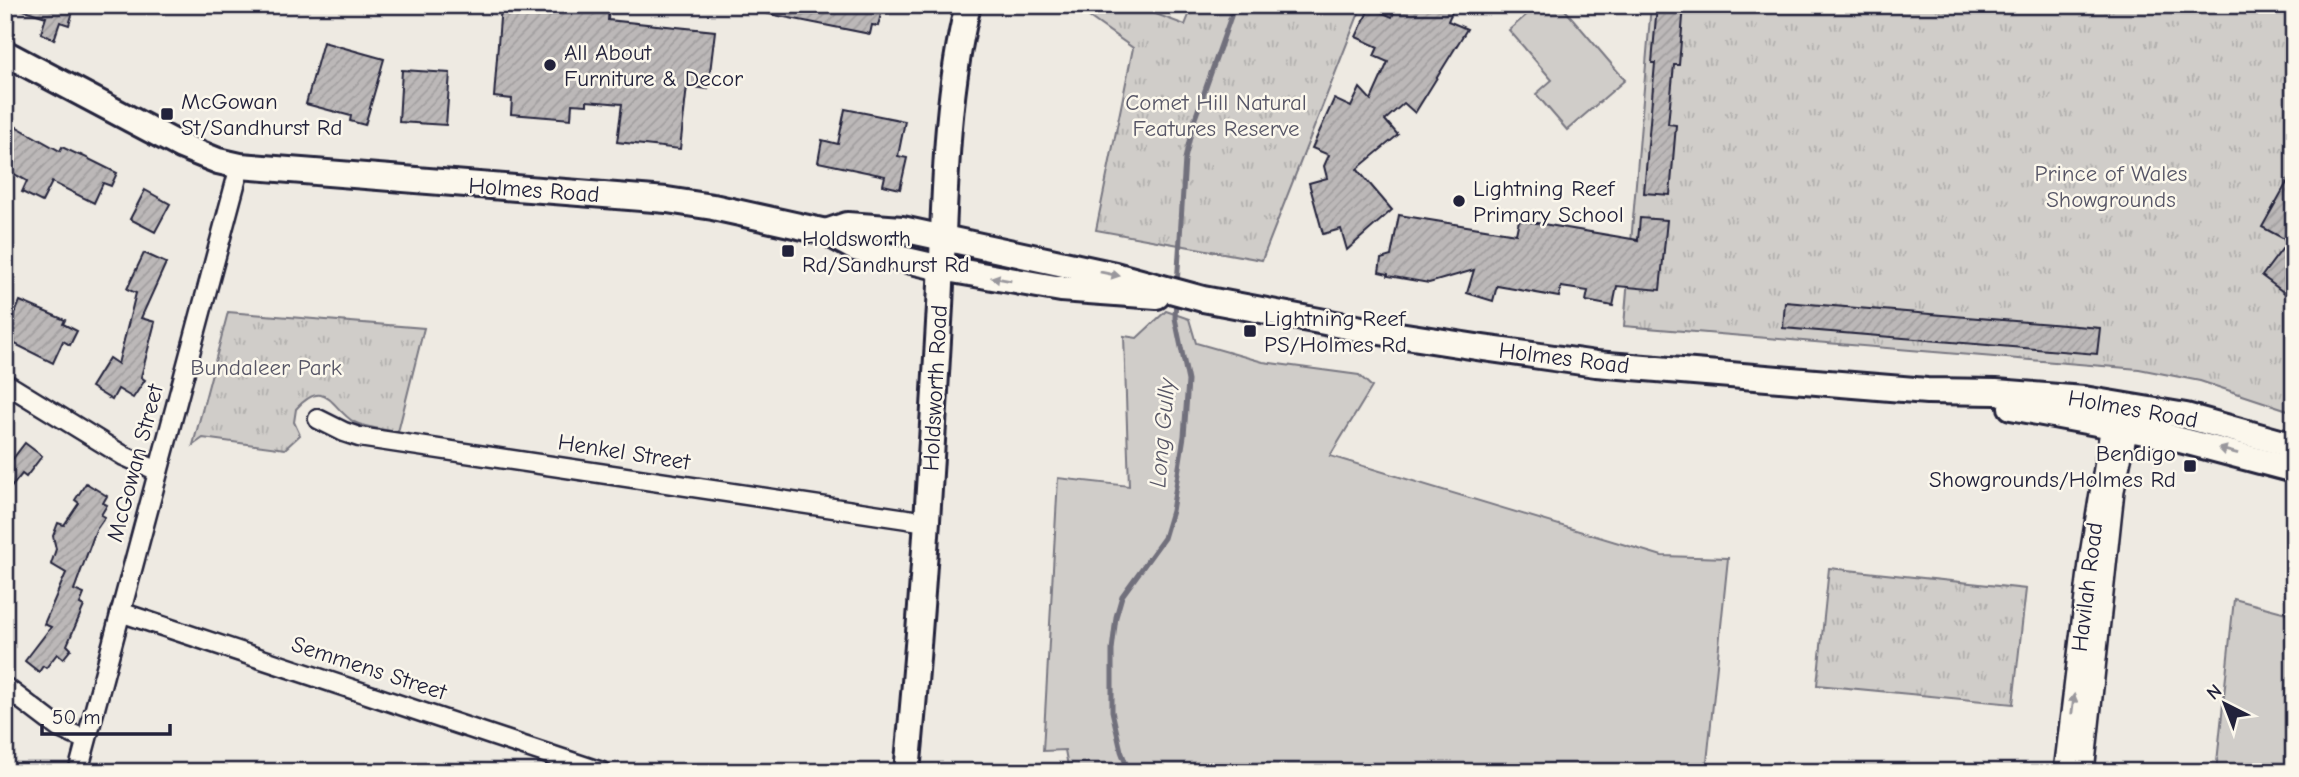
<svg xmlns="http://www.w3.org/2000/svg" width="2299" height="777" viewBox="0 0 2299 777" font-family="'Comic Neue',sans-serif">
  <defs>
    <pattern id="park-tufts" width="24" height="20" patternUnits="userSpaceOnUse" patternTransform="scale(1.75)"><rect width="24" height="20" fill="#d0cdc9"/><path d="M3 7l-1-3M5 7V3M7 7l1-3M15 17l-1-3M17 17v-4M19 17l1-3" fill="none" stroke="#b2b0ae"/></pattern>
    <pattern id="building-hatch" width="6" height="6" patternUnits="userSpaceOnUse" patternTransform="scale(1.75)"><rect width="6" height="6" fill="#bcb8b8"/><path d="M-1 1l2-2M0 6l6-6M5 7l2-2" fill="none" stroke="#a19e9f"/></pattern>
  </defs>
  <rect width="100%" height="100%" fill="#eeeae2"/>
  <filter id="ink" filterUnits="userSpaceOnUse"><feTurbulence type="fractalNoise" baseFrequency=".0143" numOctaves="2"/><feDisplacementMap in="SourceGraphic" scale="14" xChannelSelector="R" yChannelSelector="G"/><feConvolveMatrix kernelMatrix="1 2 1 2 8 2 1 2 1" color-interpolation-filters="sRGB"/></filter>
  <g filter="url(#ink)">
    <g fill="#d0cdc9" stroke="#797882" stroke-width="2">
      <polygon points="1538,5 1561,5 1625,80 1567,130 1536,94 1552,80 1509,30"/>
      <polygon points="1166,311 1189,319 1196,343 1263,362 1359,375 1372,387 1330,456 1662,556 1728,558 1706,772 1069,772 1065,750 1043,751 1058,478 1129,486 1124,336 1137,338"/>
      <polygon points="2234,599 2294,615 2294,772 2216,772"/>
    </g>
    <g fill="url(#park-tufts)" stroke="#797882" stroke-width="2">
      <polygon points="1035,5 1132,5 1185,25 1193,5 1362,5 1262,260 1096,230 1133,48 1082,12"/>
      <polygon points="1651,5 2294,5 2294,412 2200,381 2139,369 1624,326"/>
      <path d="M228,312L424,328L398,432C384,429 367,429 354,422C332,409 326,376 296,409L294,422L300,435L285,449L203,438L193,445Z"/>
      <polygon points="1829,568 2026,589 2013,704 1817,685"/>
    </g>
    <g fill="none" stroke-linecap="round" stroke-linejoin="round">
      <g stroke="#716f7c" stroke-width="5">
        <polyline points="1177,285 1185,159 1193,124 1235,5"/>
        <polyline points="1129,772 1121,751 1112,711 1112,650 1116,617 1122,596 1164,538 1172,511 1184,436 1188,381 1175,318 1176,299"/>
      </g>
    </g>
    <g fill="url(#building-hatch)" stroke="#22223b" stroke-width="2">
      <polygon points="17,5 75,5 69,25 60,22 54,40 41,33 46,17 17,8"/>
      <polygon points="501,5 609,5 608,20 715,31 708,89 687,86 680,149 617,142 622,104 587,101 587,105 572,104 571,119 511,114 512,99 494,97"/>
      <polygon points="760,5 879,5 879,9 882,10 878,26 872,25 870,34 759,12"/>
      <polygon points="1397,5 1455,5 1448,21 1467,29 1415,113 1404,103 1385,120 1398,135 1357,169 1392,210 1347,250 1341,229 1323,234 1309,183 1327,178 1324,166 1329,155 1312,148 1334,99 1351,107 1360,88 1371,100 1388,62 1374,56 1378,47 1356,37 1370,7 1392,17"/>
      <polygon points="1657,5 1684,5 1679,65 1674,65 1668,124 1676,125 1670,195 1644,193 1655,63 1652,63"/>
      <polygon points="323,42 384,59 365,125 350,121 351,116 306,104"/>
      <polygon points="402,70 450,73 446,125 399,122"/>
      <polygon points="845,109 905,121 898,156 907,158 900,189 883,185 885,176 818,162 822,140 838,144"/>
      <polygon points="10,123 60,151 62,147 81,156 81,155 117,173 111,186 103,183 94,203 52,182 42,202 22,192 27,181 5,169 5,132"/>
      <polygon points="2294,170 2294,300 2262,276 2288,241 2262,227"/>
      <polygon points="145,190 170,204 155,232 130,219"/>
      <polygon points="1399,215 1516,234 1519,220 1638,240 1640,218 1667,220 1660,290 1617,286 1613,306 1586,301 1588,291 1561,287 1559,297 1497,286 1493,301 1467,293 1474,270 1429,283 1388,276 1388,274 1379,272 1381,259 1391,256"/>
      <polygon points="144,253 166,263 141,318 155,322 141,377 145,380 133,398 118,389 112,400 91,387 109,358 118,364 136,293 127,289"/>
      <polygon points="20,301 65,320 63,324 77,331 70,345 63,341 53,363 5,339"/>
      <polygon points="1785,302 2100,328 2097,354 1783,328"/>
      <polygon points="25,443 42,456 26,477 22,474 5,495 5,456 11,461"/>
      <polygon points="86,483 107,496 103,503 107,505 101,515 105,517 96,530 74,590 84,594 80,604 84,606 67,645 71,649 63,659 57,654 46,668 43,666 39,672 25,661 51,627 44,624 66,573 51,564 56,549 53,536 58,523 64,525 79,503 75,500"/>
    </g>
    <g fill="none" stroke-linecap="round" stroke-linejoin="round">
      <g stroke="#22223b" stroke-width="23">
        <g id="minor">
          <polyline points="5,383 124,456 158,471"/>
          <polyline points="318,419 344,432 359,437 927,522"/>
          <polyline points="120,612 602,772"/>
          <polyline points="5,687 59,728 86,740"/>
          <polyline points="78,772 240,166"/>
        </g>
      </g>
      <g stroke="#22223b" stroke-width="26">
        <g id="tertiary">
          <polyline points="2065,772 2091,555 2112,425"/>
          <polyline points="2083,772 2113,490 2127,428"/>
        </g>
      </g>
      <g stroke="#22223b" stroke-width="30">
        <g id="secondary">
          <polyline points="5,53 181,146 218,161 240,166 667,200 713,207 826,232 855,248 941,268 1061,289 1157,296"/>
          <polyline points="826,232 847,225 902,229 1115,275 1203,299 1367,330 1483,348 1596,364 1706,373 1927,391 1996,392 2084,399 2186,416 2294,446"/>
          <polyline points="2011,407 2161,435 2294,470"/>
          <path d="M907,772C922,617 931,461 940,306C945,205 944,104 968,5"/>
        </g>
      </g>
      <use href="#minor" stroke="#fbf7ec" stroke-width="18"/>
      <use href="#tertiary" stroke="#fbf7ec" stroke-width="21"/>
      <use href="#secondary" stroke="#fbf7ec" stroke-width="24"/>
    </g>
    <defs><path id="oneway-solid" d="M-6-.8H1V-3.2L6.5 0L1 3.2V.8H-6Z" transform="scale(1.75)"/></defs>
    <g fill="#99979c">
      <use href="#oneway-solid" transform="translate(1110 274) rotate(12)"/>
      <use href="#oneway-solid" transform="translate(1001 279) rotate(-170)"/>
      <use href="#oneway-solid" transform="translate(2228 451) rotate(-165)"/>
      <use href="#oneway-solid" transform="translate(2073 704) rotate(-83)"/>
    </g>
  </g>
  <g fill="#22223b" stroke="#fbf7ec" stroke-width="2.5">
    <circle cx="550" cy="65" r="7"/>
    <rect x="160" y="107" width="14" height="14" rx="3.5"/>
    <circle cx="1459" cy="201" r="7"/>
    <rect x="781" y="244" width="14" height="14" rx="3.5"/>
    <rect x="1243" y="324" width="14" height="14" rx="3.5"/>
    <rect x="2183" y="459" width="14" height="14" rx="3.5"/>
  </g>
  <g text-anchor="middle" dominant-baseline="central" stroke-width="5" stroke-linejoin="round" paint-order="stroke">
    <g font-size="23" fill="#22223b" stroke="#fbf7ec" text-anchor="start">
      <text x="564" y="52">All About<tspan x="564" dy="26">Furniture &amp; Decor</tspan></text>
      <text x="181" y="101">McGowan<tspan x="181" dy="26">St/Sandhurst Rd</tspan></text>
      <text x="1473" y="188">Lightning Reef<tspan x="1473" dy="26">Primary School</tspan></text>
      <text x="802" y="238">Holdsworth<tspan x="802" dy="26">Rd/Sandhurst Rd</tspan></text>
      <text x="1264" y="318">Lightning Reef<tspan x="1264" dy="26">PS/Holmes Rd</tspan></text>
      <text x="2176" y="453" text-anchor="end">Bendigo<tspan x="2176" dy="26">Showgrounds/Holmes Rd</tspan></text>
    </g>
    <g font-size="23" fill="#565566" stroke="#fbf7ec">
      <text x="1216" y="102">Comet Hill Natural<tspan x="1216" dy="26">Features Reserve</tspan></text>
      <text x="2111" y="173">Prince of Wales<tspan x="2111" dy="26">Showgrounds</tspan></text>
      <text x="266" y="367">Bundaleer Park</text>
    </g>
    <g font-size="23" fill="#22223b" stroke="#fbf7ec">
      <text transform="translate(534 190) rotate(4)">Holmes Road</text>
      <text transform="translate(1564 358) rotate(7)">Holmes Road</text>
      <text transform="translate(935 388) rotate(-87)">Holdsworth Road</text>
      <text transform="translate(2133 409) rotate(10)">Holmes Road</text>
      <text transform="translate(624 452) rotate(9)">Henkel Street</text>
      <text transform="translate(135 463) rotate(-75)">McGowan Street</text>
      <text transform="translate(2087 587) rotate(-83)">Havilah Road</text>
      <text transform="translate(369 668) rotate(18)">Semmens Street</text>
    </g>
    <g font-size="24" font-style="italic" fill="#575666" stroke="#fbf7ec">
      <text transform="translate(1162 433) rotate(-85)">Long Gully</text>
    </g>
  </g>
  <rect width="2299" height="777" fill="none" stroke="#fbf7ec" stroke-width="28"/>
  <rect x="14" y="14" width="2271" height="749" fill="none" stroke="#22223b" stroke-width="2.5" filter="url(#ink)"/>
  <g transform="translate(2225 704) rotate(318)" stroke="#fbf7ec" stroke-width="5" paint-order="stroke">
  <path d="M0-5L12 26L0 18L-12 26Z" fill="#22223b"/>
  <text y="-10" font-size="19" font-weight="bold" text-anchor="middle" fill="#22223b">N</text>
  </g>
  <path d="M42 724v10h128v-10" fill="none" stroke="#22223b" stroke-width="3.5"/>
  <text x="52" y="724" font-size="21" fill="#22223b" stroke="#fbf7ec" stroke-width="5" paint-order="stroke">50 m</text>
</svg>
